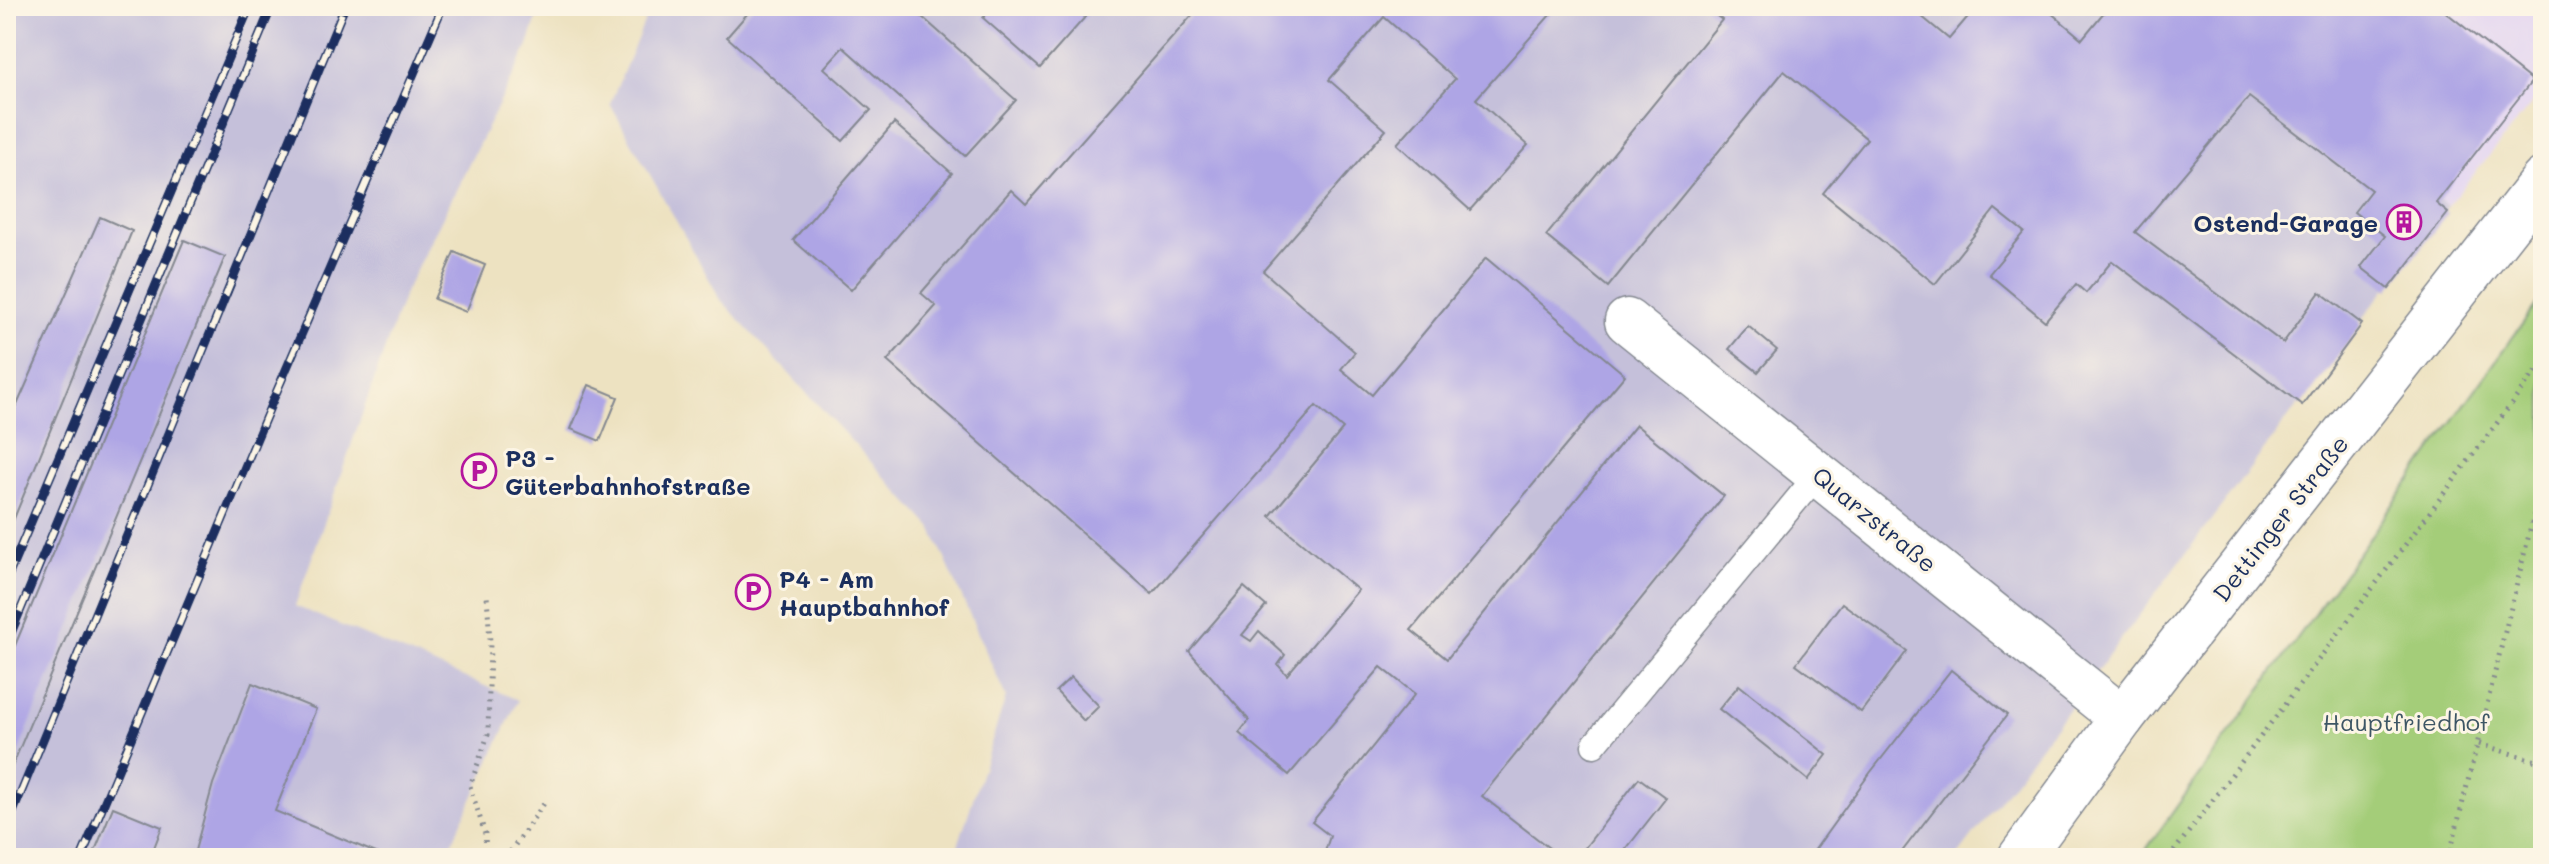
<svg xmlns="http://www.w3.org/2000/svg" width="2549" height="864" viewBox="0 0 2549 864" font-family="Mali,sans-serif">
  <rect width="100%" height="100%" fill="#fcf5e5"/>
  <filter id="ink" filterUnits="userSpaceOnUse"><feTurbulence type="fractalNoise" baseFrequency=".0125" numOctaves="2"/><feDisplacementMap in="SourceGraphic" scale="16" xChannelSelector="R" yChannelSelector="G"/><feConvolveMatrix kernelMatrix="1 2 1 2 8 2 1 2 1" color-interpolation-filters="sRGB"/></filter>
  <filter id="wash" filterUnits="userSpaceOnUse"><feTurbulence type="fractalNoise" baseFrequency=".006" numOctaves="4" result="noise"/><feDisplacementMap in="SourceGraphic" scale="32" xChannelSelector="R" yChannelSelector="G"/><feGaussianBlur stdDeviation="1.8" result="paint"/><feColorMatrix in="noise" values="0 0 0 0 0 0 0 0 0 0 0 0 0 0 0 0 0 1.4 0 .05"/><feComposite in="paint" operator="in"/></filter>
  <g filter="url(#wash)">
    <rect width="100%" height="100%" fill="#ede2c1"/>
    <polygon fill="#e2d4f3" points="2182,6 2543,6 2543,90 2448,206"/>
    <g fill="#c5c0da">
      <polygon points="6,6 541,6 527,48 404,294 295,606 518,700 445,858 6,858"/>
      <polygon points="651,6 2182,6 2448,206 1956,858 954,858 1006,697 931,527 721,300 610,104"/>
    </g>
    <polygon fill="#a4cd79" stroke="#607e6c" stroke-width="2" points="2543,295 2543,858 2140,858"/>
    <g id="blocks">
      <g fill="#aea5e5">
        <polygon points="754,6 927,6 920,15 1016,100 965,156 843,47 824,68 871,110 843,141 727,37"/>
        <polygon points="993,6 1095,6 1040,68 983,18"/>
        <polygon points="1200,6 1558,6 1476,99 1528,145 1470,210 1397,144 1455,79 1384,17 1329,80 1386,130 1263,271 1355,352 1341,369 1372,395 1486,258 1625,375 1411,630 1447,659 1636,425 1724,496 1482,796 1562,858 1323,858 1330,836 1312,822 1415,694 1381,667 1289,775 1239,733 1249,720 1189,651 1244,587 1266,606 1242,635 1251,641 1259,631 1285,655 1278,665 1287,675 1358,590 1270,516 1343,429 1316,406 1152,594 887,361 936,306 921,293 1011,190 1026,204"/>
        <polygon points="1704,6 1909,6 1949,39 1977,6 2043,6 2082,39 2109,6 2438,6 2532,81 2436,203 2448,213 2389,289 2361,267 2385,236 2354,212 2371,190 2249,97 2135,232 2283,343 2320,292 2362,324 2302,405 2112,261 2086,293 2076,284 2045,321 1989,274 2024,232 1995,209 1935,284 1823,193 1867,139 1784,71 1608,287 1546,236 1722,20"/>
        <polygon points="894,123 952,173 851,290 793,240"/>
        <polygon points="100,217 132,231 6,538 6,430"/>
        <polygon points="184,240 225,257 6,781 6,667"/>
        <polygon points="454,252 485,265 466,312 434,299"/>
        <polygon points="1748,326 1777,350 1758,372 1729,349"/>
        <polygon points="589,385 618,397 600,441 571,429"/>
        <polygon points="1842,603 1907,651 1861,712 1796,664"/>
        <polygon points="1951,670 2007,715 1897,858 1809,858 1870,773"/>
        <polygon points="1071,677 1099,706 1084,721 1056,691"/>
        <polygon points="252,683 316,709 275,811 388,858 193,858 213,784"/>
        <polygon points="1739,685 1827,755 1808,780 1719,709"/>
        <polygon points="1639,778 1666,798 1619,858 1577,858"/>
        <polygon points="113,807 162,827 150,858 92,858"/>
      </g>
    </g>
  </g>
  <g filter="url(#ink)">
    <use href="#blocks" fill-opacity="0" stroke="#848890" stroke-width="2"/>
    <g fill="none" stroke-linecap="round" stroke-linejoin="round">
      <g stroke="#848890" stroke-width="27">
        <polyline id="lane" points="1594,745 1818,474"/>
      </g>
      <g stroke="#848890" stroke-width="47">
        <polyline id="street" points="1627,321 2122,718"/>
      </g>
      <g stroke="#848890" stroke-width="47">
        <polyline id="secondary" points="2020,858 2122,718 2543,180"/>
      </g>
      <g stroke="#848890" stroke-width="5" stroke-dasharray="2 6" stroke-linecap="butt">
        <polyline points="2479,744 2543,763"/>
        <polyline points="486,858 485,834 470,786 488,735 490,642 487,595"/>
        <polyline points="506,858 545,802"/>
        <polyline points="2169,858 2543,362"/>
        <polyline points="2449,858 2543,478"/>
      </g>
      <use href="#lane" stroke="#fff" stroke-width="24"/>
      <use href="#street" stroke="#fff" stroke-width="44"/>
      <use href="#secondary" stroke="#fff" stroke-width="44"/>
      <g stroke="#1b2f5e" stroke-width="9">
        <g id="rail">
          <polyline points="6,581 250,6"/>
          <polyline points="6,645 272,6"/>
          <polyline points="6,829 345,6"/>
          <polyline points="81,858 270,407 443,6"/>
        </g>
      </g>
      <use href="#rail" stroke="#fcf5e5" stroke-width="6" stroke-dasharray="18" stroke-linecap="butt"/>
    </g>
  </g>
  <defs>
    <g id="building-ring" transform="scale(1.8)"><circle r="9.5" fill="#fcf5e5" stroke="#b5179e" stroke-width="1.5"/><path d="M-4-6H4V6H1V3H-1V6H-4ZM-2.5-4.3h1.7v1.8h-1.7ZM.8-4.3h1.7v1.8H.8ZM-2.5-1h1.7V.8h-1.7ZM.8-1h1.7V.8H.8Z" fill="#b5179e"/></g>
    <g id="parking-ring" transform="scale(1.8)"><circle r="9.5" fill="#fcf5e5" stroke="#b5179e" stroke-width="1.5"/><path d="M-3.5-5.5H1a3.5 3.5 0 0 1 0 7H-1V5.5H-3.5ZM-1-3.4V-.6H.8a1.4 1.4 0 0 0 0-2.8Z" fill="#b5179e"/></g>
  </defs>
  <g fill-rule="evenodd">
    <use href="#building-ring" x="2404" y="222"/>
    <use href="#parking-ring" x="479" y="471"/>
    <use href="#parking-ring" x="753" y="592"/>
  </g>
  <g text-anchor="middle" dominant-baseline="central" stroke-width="6" stroke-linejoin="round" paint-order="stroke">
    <g font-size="24" font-weight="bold" fill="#1b2f5e" stroke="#fcf5e5" text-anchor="start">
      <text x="2378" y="222" text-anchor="end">Ostend-Garage</text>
      <text x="505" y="457">P3 -<tspan x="505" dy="28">Güterbahnhofstraße</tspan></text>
      <text x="779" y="578">P4 - Am<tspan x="779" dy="28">Hauptbahnhof</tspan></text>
    </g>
    <g font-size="24" fill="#1b2f5e" stroke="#fcf5e5">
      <text transform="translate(2280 518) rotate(-52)">Dettinger Straße</text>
      <text transform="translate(1875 519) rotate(39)">Quarzstraße</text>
    </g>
    <g font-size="24" fill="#3d5665" stroke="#fcf5e5">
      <text x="2406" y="721">Hauptfriedhof</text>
    </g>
  </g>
  <rect width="2549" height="864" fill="none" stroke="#fcf5e5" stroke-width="32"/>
</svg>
